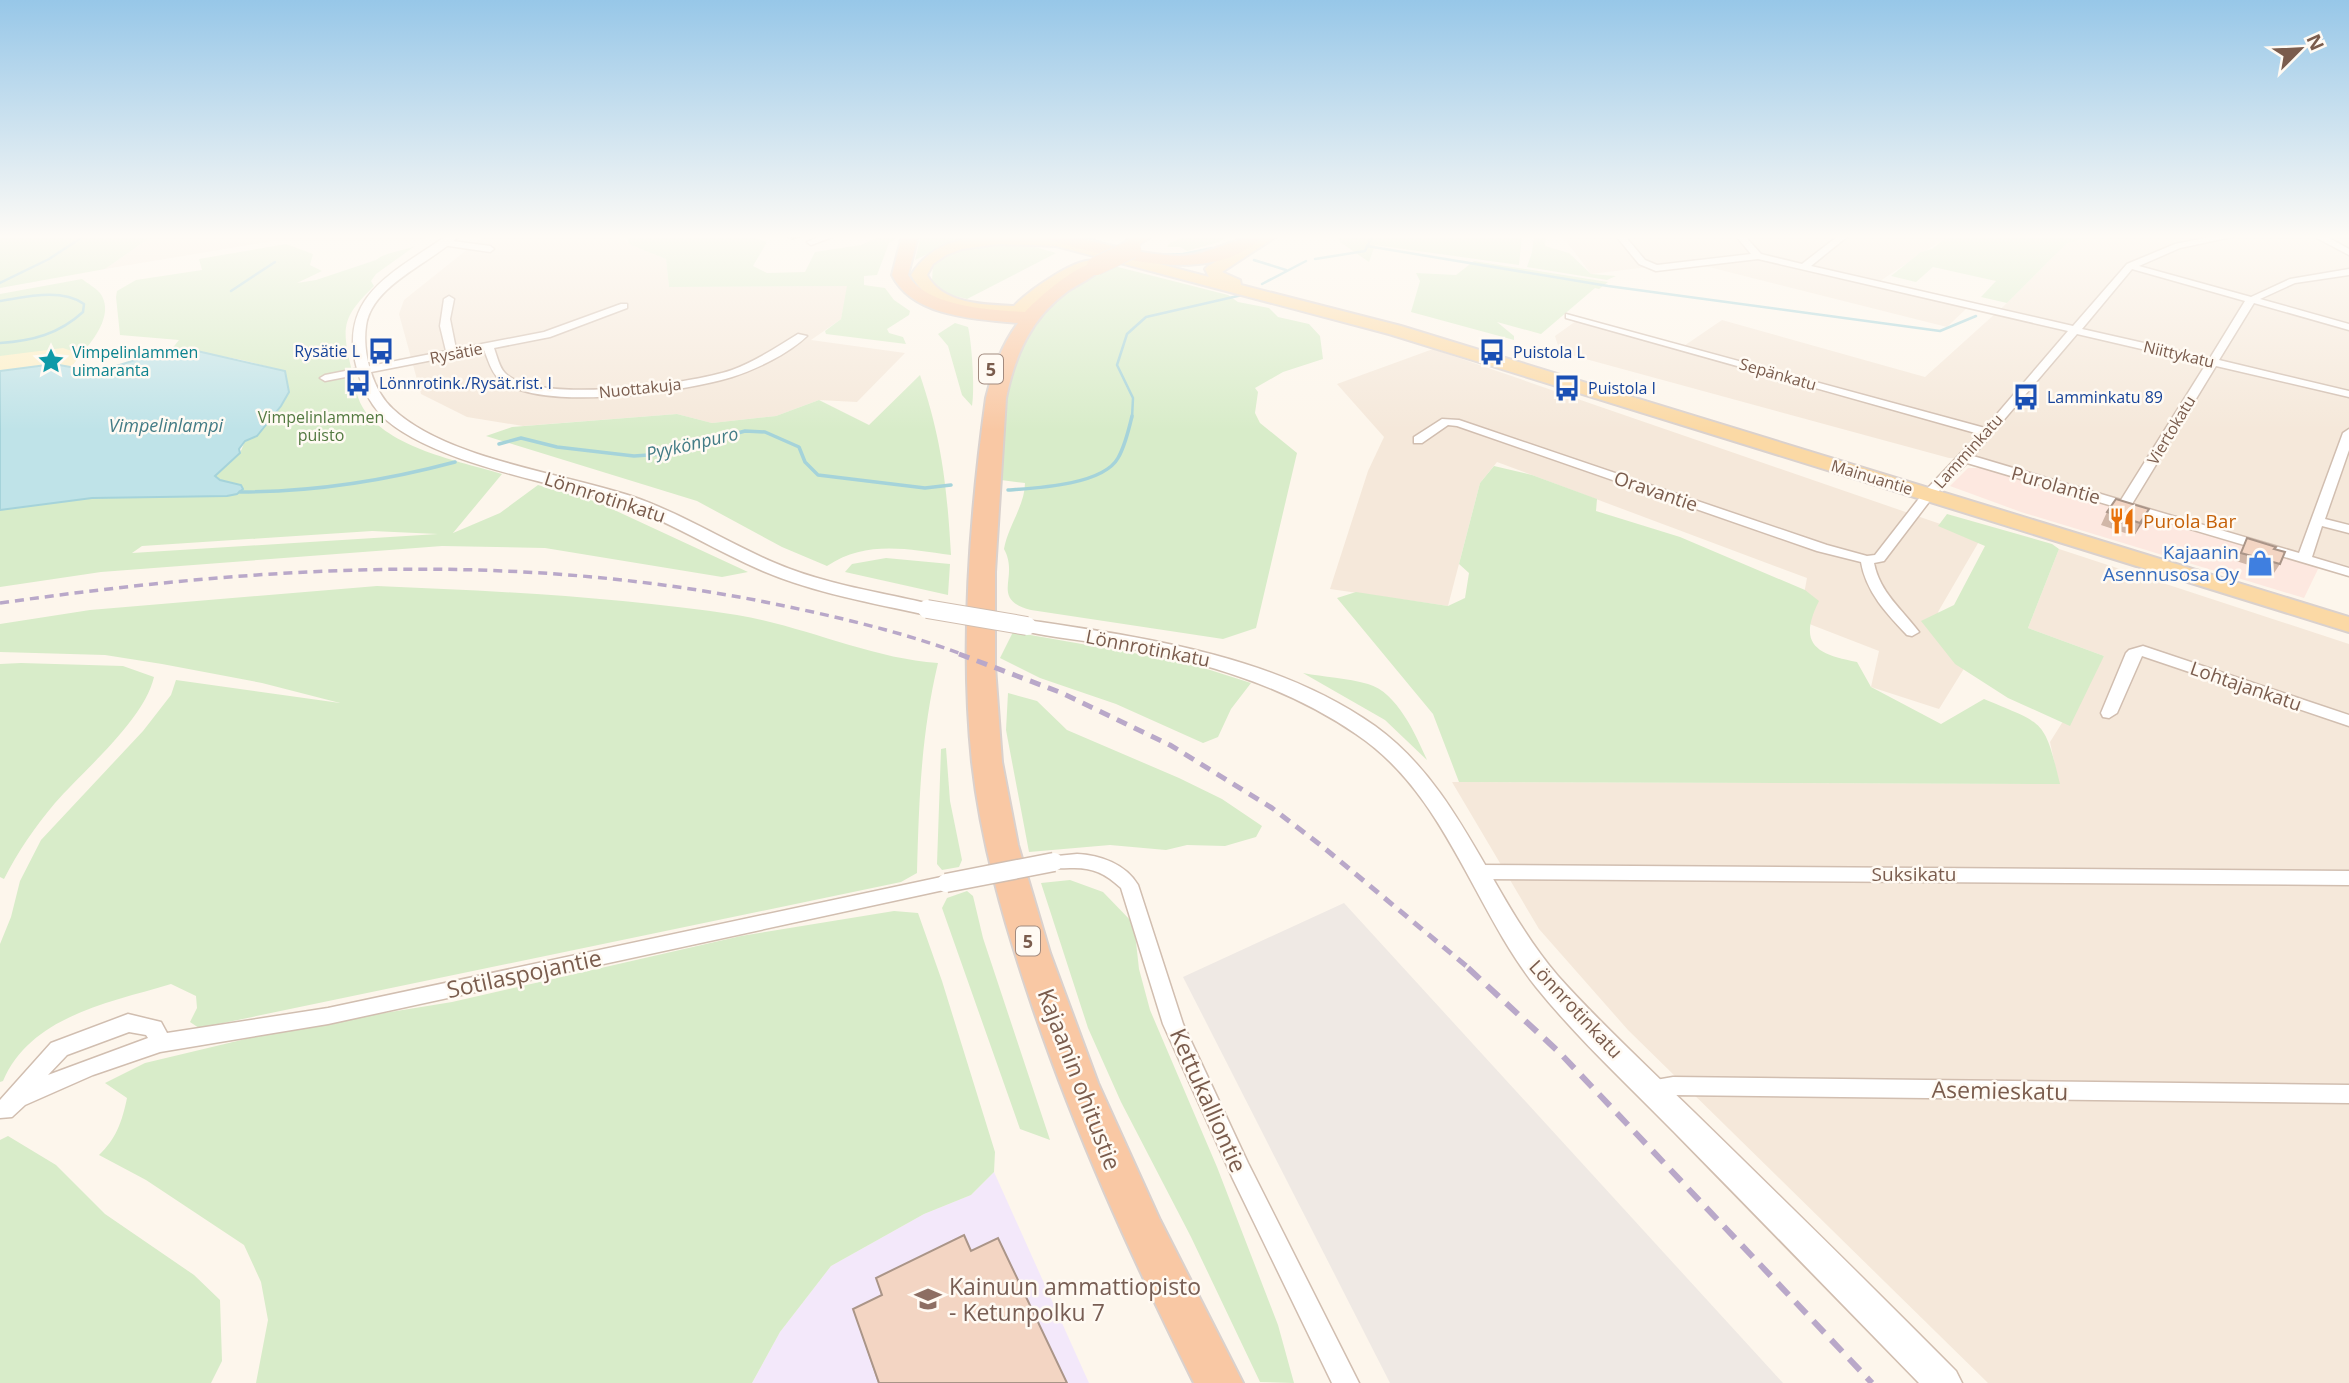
<svg xmlns="http://www.w3.org/2000/svg" width="2349" height="1383" viewBox="0 0 2349 1383" font-family="'Open Sans',sans-serif">
  <rect width="100%" height="100%" fill="#fdf6ec"/>
  <g fill="#f5e8da">
    <polygon points="112,236 428,236 423,240 273,241 105,269 150,238 109,238"/>
    <polygon points="484,236 613,236 666,259 669,287 848,286 841,319 811,340 905,353 857,402 819,400 776,416 712,423 677,414 523,426 467,417 421,394 399,314 404,300"/>
    <polygon points="1948,236 1874,285 1968,307 1947,327 1689,262 1591,274 1563,237"/>
    <polygon points="2088,236 2349,236 2349,567 1975,459 1949,458 1560,352 1555,336 1576,321 1678,350 1722,320 1925,377 2007,303 2066,244"/>
    <polygon points="1433,349 1981,538 1938,612 1973,654 1939,709 1871,687 1879,651 1799,620 1807,578 1497,462 1480,483 1448,606 1330,589 1368,471 1384,437 1337,384"/>
    <polygon points="2059,549 2349,644 2349,1383 1988,1383 1628,1030 1539,929 1452,782 2059,784 2050,742 2104,656 2028,628"/>
  </g>
  <polygon fill="#fde8e0" points="1968,468 1986,468 2320,565 2304,598 2021,512 1950,486"/>
  <polygon fill="#efe9e4" points="1344,903 1783,1383 1390,1383 1183,977"/>
  <polygon fill="#f3e8fa" points="994,1172 1089,1383 752,1383 780,1332 831,1266 924,1214 971,1195"/>
  <g fill="#d8ecc9" fill-rule="evenodd">
    <polygon points="0,236 151,237 105,269 0,288"/>
    <polygon points="750,236 767,242 753,266 767,273 805,272 815,252 861,245 880,236 899,236 889,243 877,275 864,276 864,285 885,288 894,300 910,311 909,315 887,329 889,333 903,337 906,344 826,334 825,331 841,319 847,286 669,287 666,259 629,244 627,236"/>
    <polygon points="921,236 977,236 954,241 915,260"/>
    <polygon points="1185,236 1229,236 1219,242 1187,251 1180,247 1167,247 1170,243"/>
    <polygon points="1522,236 1519,265 1375,245 1369,262 1340,242 1337,236"/>
    <polygon points="1534,236 1546,236 1545,246 1569,253 1591,274 1616,276 1607,280 1527,267 1532,252"/>
    <polygon points="1948,236 2088,236 2066,244 2007,303 1981,297 1996,281 1933,267 1916,282 1891,276 1921,252 1932,249"/>
    <path d="M1021,243L1056,253L967,299L947,294L932,281L933,264C961,246 988,244 1021,243Z"/>
    <path d="M286,244L313,254L310,265L322,271L297,283L316,280L376,260C385,252 404,251 415,246L376,274L371,281L374,286C343,317 341,325 351,367C355,381 355,395 363,408C388,448 459,461 502,474L453,533L500,513L538,485L597,502L748,572L722,577L545,548L442,546L101,572L0,587V510L92,498L227,496L241,485L220,480L215,476L240,453L245,441L257,436L285,371C243,360 210,350 167,355L179,340L120,335L116,297L117,291L136,280L202,270L199,259ZM372,531L438,534L132,553L142,546Z"/>
    <polygon points="1474,261 1608,282 1599,289 1595,288 1541,334 1497,322 1514,336 1514,340 1411,312 1420,281 1416,273 1456,275"/>
    <path d="M1110,265L1228,295L1238,302L1269,308L1278,317L1309,324L1320,336L1323,359L1283,372L1255,388L1258,392L1255,413L1260,423L1297,453L1256,628L1223,639L1031,610C989,599 1020,578 1004,549C1008,526 1025,505 1025,483L1001,480L1007,380L1024,334L1062,291Z"/>
    <path d="M82,279C87,283 96,288 100,293C118,318 84,350 71,367L54,364L0,371V294Z"/>
    <path d="M955,323L968,327C972,344 975,390 972,406L962,395L948,346L938,334Z"/>
    <path d="M920,375C942,440 947,487 951,555C907,549 866,540 827,566L782,547L697,501L486,436L512,427L677,414L712,423L776,416L819,400L869,425Z"/>
    <path d="M1494,466L1532,475L1597,499L1596,511L1680,537L1805,590L1819,601C1797,645 1817,654 1857,662L1871,687L1941,724L1984,699C2045,725 2044,718 2060,784L1459,782L1433,714L1337,598L1356,592L1448,606L1465,598L1469,573L1459,564L1480,483Z"/>
    <polygon points="1947,514 2052,544 2059,549 2028,628 2104,656 2070,726 2008,698 1955,664 1921,621 1954,605 1985,546 1938,526"/>
    <polygon points="886,558 950,564 948,595 845,572 852,564"/>
    <path d="M377,586C498,591 618,597 737,615C805,626 869,658 938,663C921,735 919,799 917,873L901,882L199,1028L190,1022L197,1008L196,996L171,984C108,1003 31,1016 3,1081L0,1082V944L11,917L20,881L41,840L143,731L171,695L176,680L340,703L262,683L162,664L105,655L0,652V624L90,610Z"/>
    <polygon points="1013,632 1185,662 1251,683 1231,709 1218,737 1203,743 1116,704 1040,678 1000,658"/>
    <path d="M21,663L123,666L154,677C144,720 85,769 55,803C35,827 18,851 4,879L0,877V664Z"/>
    <path d="M1303,673C1324,677 1347,678 1368,684C1397,692 1416,735 1427,760L1385,720Z"/>
    <polygon points="1008,693 1037,701 1067,730 1179,778 1222,799 1262,826 1256,837 1225,846 1187,845 1166,850 1110,845 1029,852 1006,730"/>
    <polygon points="946,748 950,801 962,860 959,867 942,870 937,864 941,749"/>
    <polygon points="1070,880 1103,892 1134,924 1139,969 1150,1010 1217,1167 1278,1325 1294,1383 1260,1382 1191,1237 1121,1102 1088,1028 1041,883"/>
    <polygon points="967,891 973,896 983,938 1050,1140 1020,1129 942,908 947,898"/>
    <path d="M894,911L918,913L942,981L995,1152L994,1172L971,1195L924,1214L831,1266L780,1332L752,1383H256L268,1320L261,1282L244,1245L146,1180L99,1155C116,1139 122,1122 127,1098L105,1083L145,1063L292,1028L452,1002L741,936Z"/>
    <polygon points="8,1136 56,1165 105,1214 194,1275 220,1300 222,1361 211,1383 0,1383 0,1140"/>
  </g>
  <polygon fill="#fcefc7" points="63,348 81,354 71,367 54,364 0,371 0,356"/>
  <polygon fill="#bfe3e8" stroke="#a5d3da" stroke-width="2" points="197,351 285,371 289,392 281,406 257,436 245,441 239,449 240,453 215,476 220,480 241,485 243,489 237,494 227,496 92,498 0,510 0,371 54,364 81,369 110,368 145,357"/>
  <g fill="none" stroke-linecap="round" stroke-linejoin="round">
    <g stroke="#a5d3da" stroke-width="2.5">
      <polyline points="1082,236 1111,246"/>
      <polyline points="1367,246 1608,286 1940,331 1976,316"/>
      <polyline points="1157,255 1183,254 1212,248"/>
      <polyline points="1315,259 1365,251 1372,236"/>
      <polyline points="1254,260 1286,270"/>
      <polyline points="0,283 49,259 84,236"/>
      <polyline points="1262,284 1306,261"/>
      <polyline points="231,291 275,262"/>
      <path d="M0,301C26,297 61,288 84,304L83,312C59,334 32,341 0,343"/>
      <polyline points="1132,418 1133,398 1117,365 1127,334 1146,317 1242,295"/>
    </g>
    <g stroke="#a5d3da" stroke-width="3.5">
      <polyline points="499,444 521,438 557,447 634,456 663,454 745,431 765,432 799,447 805,462 818,475 925,488 951,485"/>
      <path d="M1008,490C1036,488 1103,485 1118,458C1125,446 1129,429 1132,416"/>
      <path d="M240,492C314,492 384,481 455,462"/>
    </g>
    <g stroke="#d1beb0" stroke-width="3">
      <g id="minor">
        <polygon points="820,236 835,236 811,245 807,242"/>
        <path d="M1616,236H1625L1645,260L1657,265L1751,254L1736,236H1745L1761,254L1802,264L1838,236H1848L1811,266L2073,326L2127,264L2175,244L2215,236H2236L2180,248L2139,266L2251,297L2290,279L2349,269V275L2295,283L2260,299L2349,324V330L2254,303L2219,360L2349,391V397L2216,366L2132,504L2299,553L2343,433L2349,429V450L2325,519L2349,525V533L2322,526L2312,557L2349,568V576L1967,463L1932,498L1884,561L1874,563C1880,593 1902,609 1919,632L1912,636L1907,635C1887,614 1866,592 1861,562L1817,551L1457,426L1448,425L1422,443H1414V437L1442,419L1459,420L1827,545L1867,556L1875,555L1924,492L1979,434L1566,318V314L1985,428L2068,331L1758,259L1656,271L1639,264ZM2132,269L2245,301L2210,358L2082,329ZM2077,334L2206,364L2121,500L1973,456Z"/>
        <polygon points="2313,236 2325,236 2349,249 2349,255"/>
        <polygon points="445,240 490,246 494,249 490,252 442,245 441,243"/>
        <path d="M449,296L454,299L450,319L456,349L544,332L621,304H627V308L550,337L494,348C497,356 499,367 505,373C536,405 692,384 732,370C756,361 777,347 798,334L807,336C788,354 757,369 732,377C683,392 539,413 499,379C491,372 488,359 484,350L325,381L320,378L325,375L446,351L440,326L444,299Z"/>
        <polygon points="2143,646 2349,715 2349,726 2142,656 2117,713 2109,718 2103,717 2101,713 2126,653 2129,650"/>
        <path d="M1077,854C1100,855 1126,864 1138,885L1183,1024L1248,1163L1359,1383H1332L1232,1177L1163,1024L1121,888C1105,873 1092,867 1070,868C1062,868 1055,869 1047,867L1045,862L1047,857Z"/>
        <polygon points="1478,865 2349,871 2349,885 1478,879 1471,877 1469,872 1471,867"/>
        <path d="M946,876L953,878L955,883L953,888L328,1024L160,1052L93,1075L25,1105L12,1117L0,1118V1100L51,1043L128,1014L161,1022L167,1033L328,1008ZM129,1032L146,1035L148,1038L48,1075L67,1055Z"/>
        <polygon points="1673,1077 2349,1085 2349,1103 1673,1095 1652,1098 1644,1096 1641,1089 1644,1082"/>
      </g>
    </g>
    <g stroke="#d1beb0" stroke-width="3">
      <g id="tertiary">
        <path d="M446,236H459C433,262 371,285 366,326C362,353 373,391 393,409C446,459 562,473 631,496C681,513 726,542 775,563C826,585 881,592 934,605L937,609L934,613L927,615C872,603 815,593 763,571C714,550 669,521 619,503C553,482 429,463 381,415C369,402 361,385 357,369C337,295 395,272 446,236Z"/>
        <path d="M1027,620C1146,638 1274,655 1375,726C1462,789 1490,897 1558,976C1601,1024 1649,1068 1695,1113C1782,1198 1870,1284 1956,1371L1962,1383H1919C1838,1300 1757,1216 1675,1133C1628,1085 1578,1039 1536,987C1472,906 1445,793 1356,734C1284,685 1202,661 1117,646C1085,640 1052,638 1020,630L1017,626L1020,622Z"/>
      </g>
    </g>
    <g stroke="#dad1cd" stroke-width="4">
      <g id="primary">
        <path d="M985,236H1054L1209,277L1205,269L1208,266L1259,236H1277L1222,272L1240,280L1241,285L1401,326L2349,617V632L1389,334L1056,246L998,244L962,249L946,255L933,264L927,275C942,304 985,305 1014,306C1027,292 1077,256 1095,261L1098,264L1095,267L1034,305L1032,307L1040,312L1038,315L1024,317L1015,322L1009,321L1008,316C972,313 929,309 911,275C928,248 953,239 985,236Z"/>
        <polygon points="1133,236 1152,236 1130,250 1120,250 1118,247"/>
      </g>
    </g>
    <g stroke="#dad1cd" stroke-width="4">
      <g id="trunk">
        <path d="M902,236H918L908,275C926,307 992,310 1025,312C1038,298 1083,258 1102,263L1104,266C1095,277 1080,283 1068,291C1031,318 1015,355 1006,398L995,572V667L1002,762L1018,845L1050,953L1098,1083L1160,1220L1243,1383H1194C1132,1258 1074,1131 1030,999C1004,922 981,843 972,762C960,646 970,514 986,398C993,370 1001,346 1018,323C976,319 913,317 892,275Z"/>
        <path d="M1044,236C1090,236 1133,255 1179,256C1210,256 1234,236 1263,236C1213,289 1105,256 1046,239Z"/>
      </g>
    </g>
    <use href="#minor" fill="#fff" fill-rule="evenodd"/>
    <use href="#tertiary" fill="#fff" fill-rule="evenodd"/>
    <use href="#primary" fill="#fbd9a5" fill-rule="evenodd"/>
    <use href="#trunk" fill="#f9c8a4" fill-rule="evenodd"/>
    <path stroke="#b9a8c9" stroke-width="3.5" stroke-dasharray="9 6" stroke-linecap="butt" d="M0,603C263,566 512,550 775,604C838,617 903,632 964,655"/>
    <polyline stroke="#b9a8c9" stroke-width="5" stroke-dasharray="11 8" stroke-linecap="butt" points="959,654 1062,693 1170,745 1272,808 1323,847 1470,969"/>
    <polyline stroke="#b9a8c9" stroke-width="6" stroke-dasharray="16 10" stroke-linecap="butt" points="1468,968 1560,1053 1872,1383"/>
    <g stroke="#d1beb0" stroke-width="21" stroke-linecap="butt">
      <polyline id="minor-bridge" points="946,883 1054,862"/>
    </g>
    <g stroke="#d1beb0" stroke-width="20" stroke-linecap="butt">
      <polyline id="tertiary-bridge" points="927,609 1027,626"/>
    </g>
    <g stroke="#dad1cd" stroke-width="20" stroke-linecap="butt">
      <polyline id="trunk-bridge" points="1096,266 1132,249"/>
    </g>
    <use href="#minor-bridge" stroke="#fff" stroke-width="18"/>
    <use href="#tertiary-bridge" stroke="#fff" stroke-width="18"/>
    <use href="#trunk-bridge" stroke="#f9c8a4" stroke-width="18"/>
  </g>
  <g fill="#d1b7a8">
    <polygon points="782,236 805,236 792,240"/>
    <polygon points="2149,509 2134,536 2101,525 2107,512"/>
    <polygon points="2247,538 2274,549 2280,564 2274,573 2236,561"/>
    <polygon points="971,1251 1067,1383 878,1383 853,1309 881,1295 876,1278"/>
  </g>
  <g fill="#aa9588">
    <polygon points="791,236 805,236 792,240"/>
    <polygon points="2149,509 2143,522 2134,536 2140,523"/>
  </g>
  <g fill="#f3d5c3" stroke="#aa9588" stroke-width="2">
    <polygon points="2116,499 2149,509 2140,523 2107,512"/>
    <polygon points="2247,538 2276,547 2274,549 2285,552 2280,564 2241,553"/>
    <polygon points="964,1235 971,1251 998,1238 1067,1383 879,1383 853,1309 882,1295 876,1278"/>
  </g>
  <linearGradient id="sky" x2="0" y2="1"><stop stop-color="#97c7e8"/><stop offset="0.55" stop-color="#fefbf6"/><stop offset="1" stop-color="#fefbf6" stop-opacity="0"/></linearGradient>
  <rect width="2349" height="430" fill="url(#sky)"/>
  <defs>
    <g id="bus-bare" transform="scale(2.1)"><path d="M-5-6H5V4H4V6H2V4H-2V6H-4V4H-5ZM-3.5-4V0h7V-4ZM-3.5 1.2v1.5H-2V1.2ZM2 1.2v1.5H3.5V1.2Z" fill="#1a4fb4" stroke="#fffaf3" stroke-width="2.5" paint-order="stroke"/></g>
    <g id="sight-bare" transform="scale(2.1)"><path d="M0-6L1.8-2.2L6-1.7L2.9 1.2L3.7 5.4L0 3.3L-3.7 5.4L-2.9 1.2L-6-1.7L-1.8-2.2Z" fill="#0f9aa8" stroke="#fffaf3" stroke-width="2.5" paint-order="stroke"/></g>
    <g id="restaurant-bare" transform="scale(2.1)"><path d="M-5-6h1v4h1v-4h1v4h1v-4h1v5L-1.5 .5V6h-2V.5L-5-1ZM5-6V6H3V1.5H1.5Q1.5-4 5-6Z" fill="#e8710a" stroke="#fffaf3" stroke-width="2.5" paint-order="stroke"/></g>
    <g id="shop-bare" transform="scale(2.1)"><path d="M-5-2.5h2.3a2.7 3.5 0 0 1 5.4 0H5L5.5 6h-11ZM-1.5-2.5h3a1.5 2.3 0 0 0-3 0Z" fill="#3f7fe0" stroke="#fffaf3" stroke-width="2.5" paint-order="stroke"/></g>
    <g id="school-bare" transform="scale(2.1)"><path d="M0-5L7-2L0 1L-7-2ZM-4 1L0 2.5L4 1V4Q0 6-4 4Z" fill="#8d6e63" stroke="#fffaf3" stroke-width="2.5" paint-order="stroke"/></g>
  </defs>
  <g fill-rule="evenodd">
    <use href="#bus-bare" x="381" y="351"/>
    <use href="#bus-bare" x="1492" y="352"/>
    <use href="#sight-bare" x="51" y="361"/>
    <use href="#bus-bare" x="358" y="383"/>
    <use href="#bus-bare" x="1567" y="388"/>
    <use href="#bus-bare" x="2026" y="397"/>
    <use href="#restaurant-bare" x="2122" y="521"/>
    <use href="#shop-bare" x="2260" y="563"/>
    <use href="#school-bare" x="928" y="1299"/>
  </g>
  <g text-anchor="middle" dominant-baseline="central" stroke-width="5" stroke-linejoin="round" paint-order="stroke">
    <g font-size="16" fill="#164399" stroke="#fffaf3" text-anchor="start">
      <text x="360" y="351" text-anchor="end">Rysätie L</text>
      <text x="1513" y="352">Puistola L</text>
      <text x="379" y="383">Lönnrotink./Rysät.rist. I</text>
      <text x="1588" y="388">Puistola I</text>
      <text x="2047" y="397">Lamminkatu 89</text>
    </g>
    <g font-size="16" fill="#0d838f" stroke="#fffaf3" text-anchor="start">
      <text x="72" y="352">Vimpelinlammen<tspan x="72" dy="18">uimaranta</tspan></text>
    </g>
    <g font-size="16" fill="#7a5c4d" stroke="#fffaf3">
      <text transform="translate(456 353) rotate(-11)">Rysätie</text>
      <text transform="translate(2179 354) rotate(13)">Niittykatu</text>
      <text transform="translate(1778 374) rotate(16)">Sepänkatu</text>
      <text transform="translate(640 388) rotate(-6)">Nuottakuja</text>
      <text transform="translate(2171 430) rotate(-59)">Viertokatu</text>
      <text transform="translate(1968 451) rotate(-48)">Lamminkatu</text>
      <text transform="translate(1872 477) rotate(17)">Mainuantie</text>
    </g>
    <g font-size="16" fill="#537a41" stroke="#fffaf3">
      <text x="321" y="417">Vimpelinlammen<tspan x="321" dy="18">puisto</tspan></text>
    </g>
    <g fill="#fffaf3" stroke="#a28b7f" stroke-width="2">
      <rect x="979" y="354.5" width="24" height="29" rx="5"/>
      <rect x="1016" y="926.5" width="24" height="29" rx="5"/>
    </g>
    <g font-size="18" font-weight="bold" fill="#7a5c4d">
      <text x="991" y="369">5</text>
      <text x="1028" y="941">5</text>
    </g>
    <g font-size="18" font-style="italic" fill="#437c86" stroke="#fffaf3">
      <text x="166" y="425">Vimpelinlampi</text>
      <text transform="translate(692 443) rotate(-13)">Pyykönpuro</text>
    </g>
    <g font-size="19" fill="#7a5c4d" stroke="#fffaf3">
      <text transform="translate(2056 485) rotate(16)">Purolantie</text>
      <text transform="translate(1656 491) rotate(19)">Oravantie</text>
      <text transform="translate(605 497) rotate(18)">Lönnrotinkatu</text>
      <text transform="translate(1148 648) rotate(11)">Lönnrotinkatu</text>
      <text transform="translate(2246 686) rotate(19)">Lohtajankatu</text>
      <text x="1914" y="874">Suksikatu</text>
      <text transform="translate(1576 1009) rotate(47)">Lönnrotinkatu</text>
    </g>
    <g font-size="19" fill="#c56008" stroke="#fffaf3" text-anchor="start">
      <text x="2143" y="521">Purola Bar</text>
    </g>
    <g font-size="19" fill="#366cbe" stroke="#fffaf3" text-anchor="end">
      <text x="2239" y="552">Kajaanin<tspan x="2239" dy="22">Asennusosa Oy</tspan></text>
    </g>
    <g font-size="23" fill="#7a5c4d" stroke="#fffaf3">
      <text transform="translate(524 973) rotate(-12)">Sotilaspojantie</text>
      <text transform="translate(1080 1079) rotate(69)">Kajaanin ohitustie</text>
      <text transform="translate(2000 1090) rotate(1)">Asemieskatu</text>
      <text transform="translate(1209 1100) rotate(66)">Kettukalliontie</text>
    </g>
    <g font-size="23" fill="#785e54" stroke="#fffaf3" text-anchor="start">
      <text x="949" y="1286">Kainuun ammattiopisto<tspan x="949" dy="26">- Ketunpolku 7</tspan></text>
    </g>
  </g>
  <g transform="translate(2300 49) rotate(66)" stroke="#fffaf3" stroke-width="5" paint-order="stroke">
  <path d="M0-5L12 26L0 18L-12 26Z" fill="#7a5c4d"/>
  <text y="-10" font-size="19" font-weight="bold" text-anchor="middle" fill="#7a5c4d">N</text>
  </g>
</svg>
